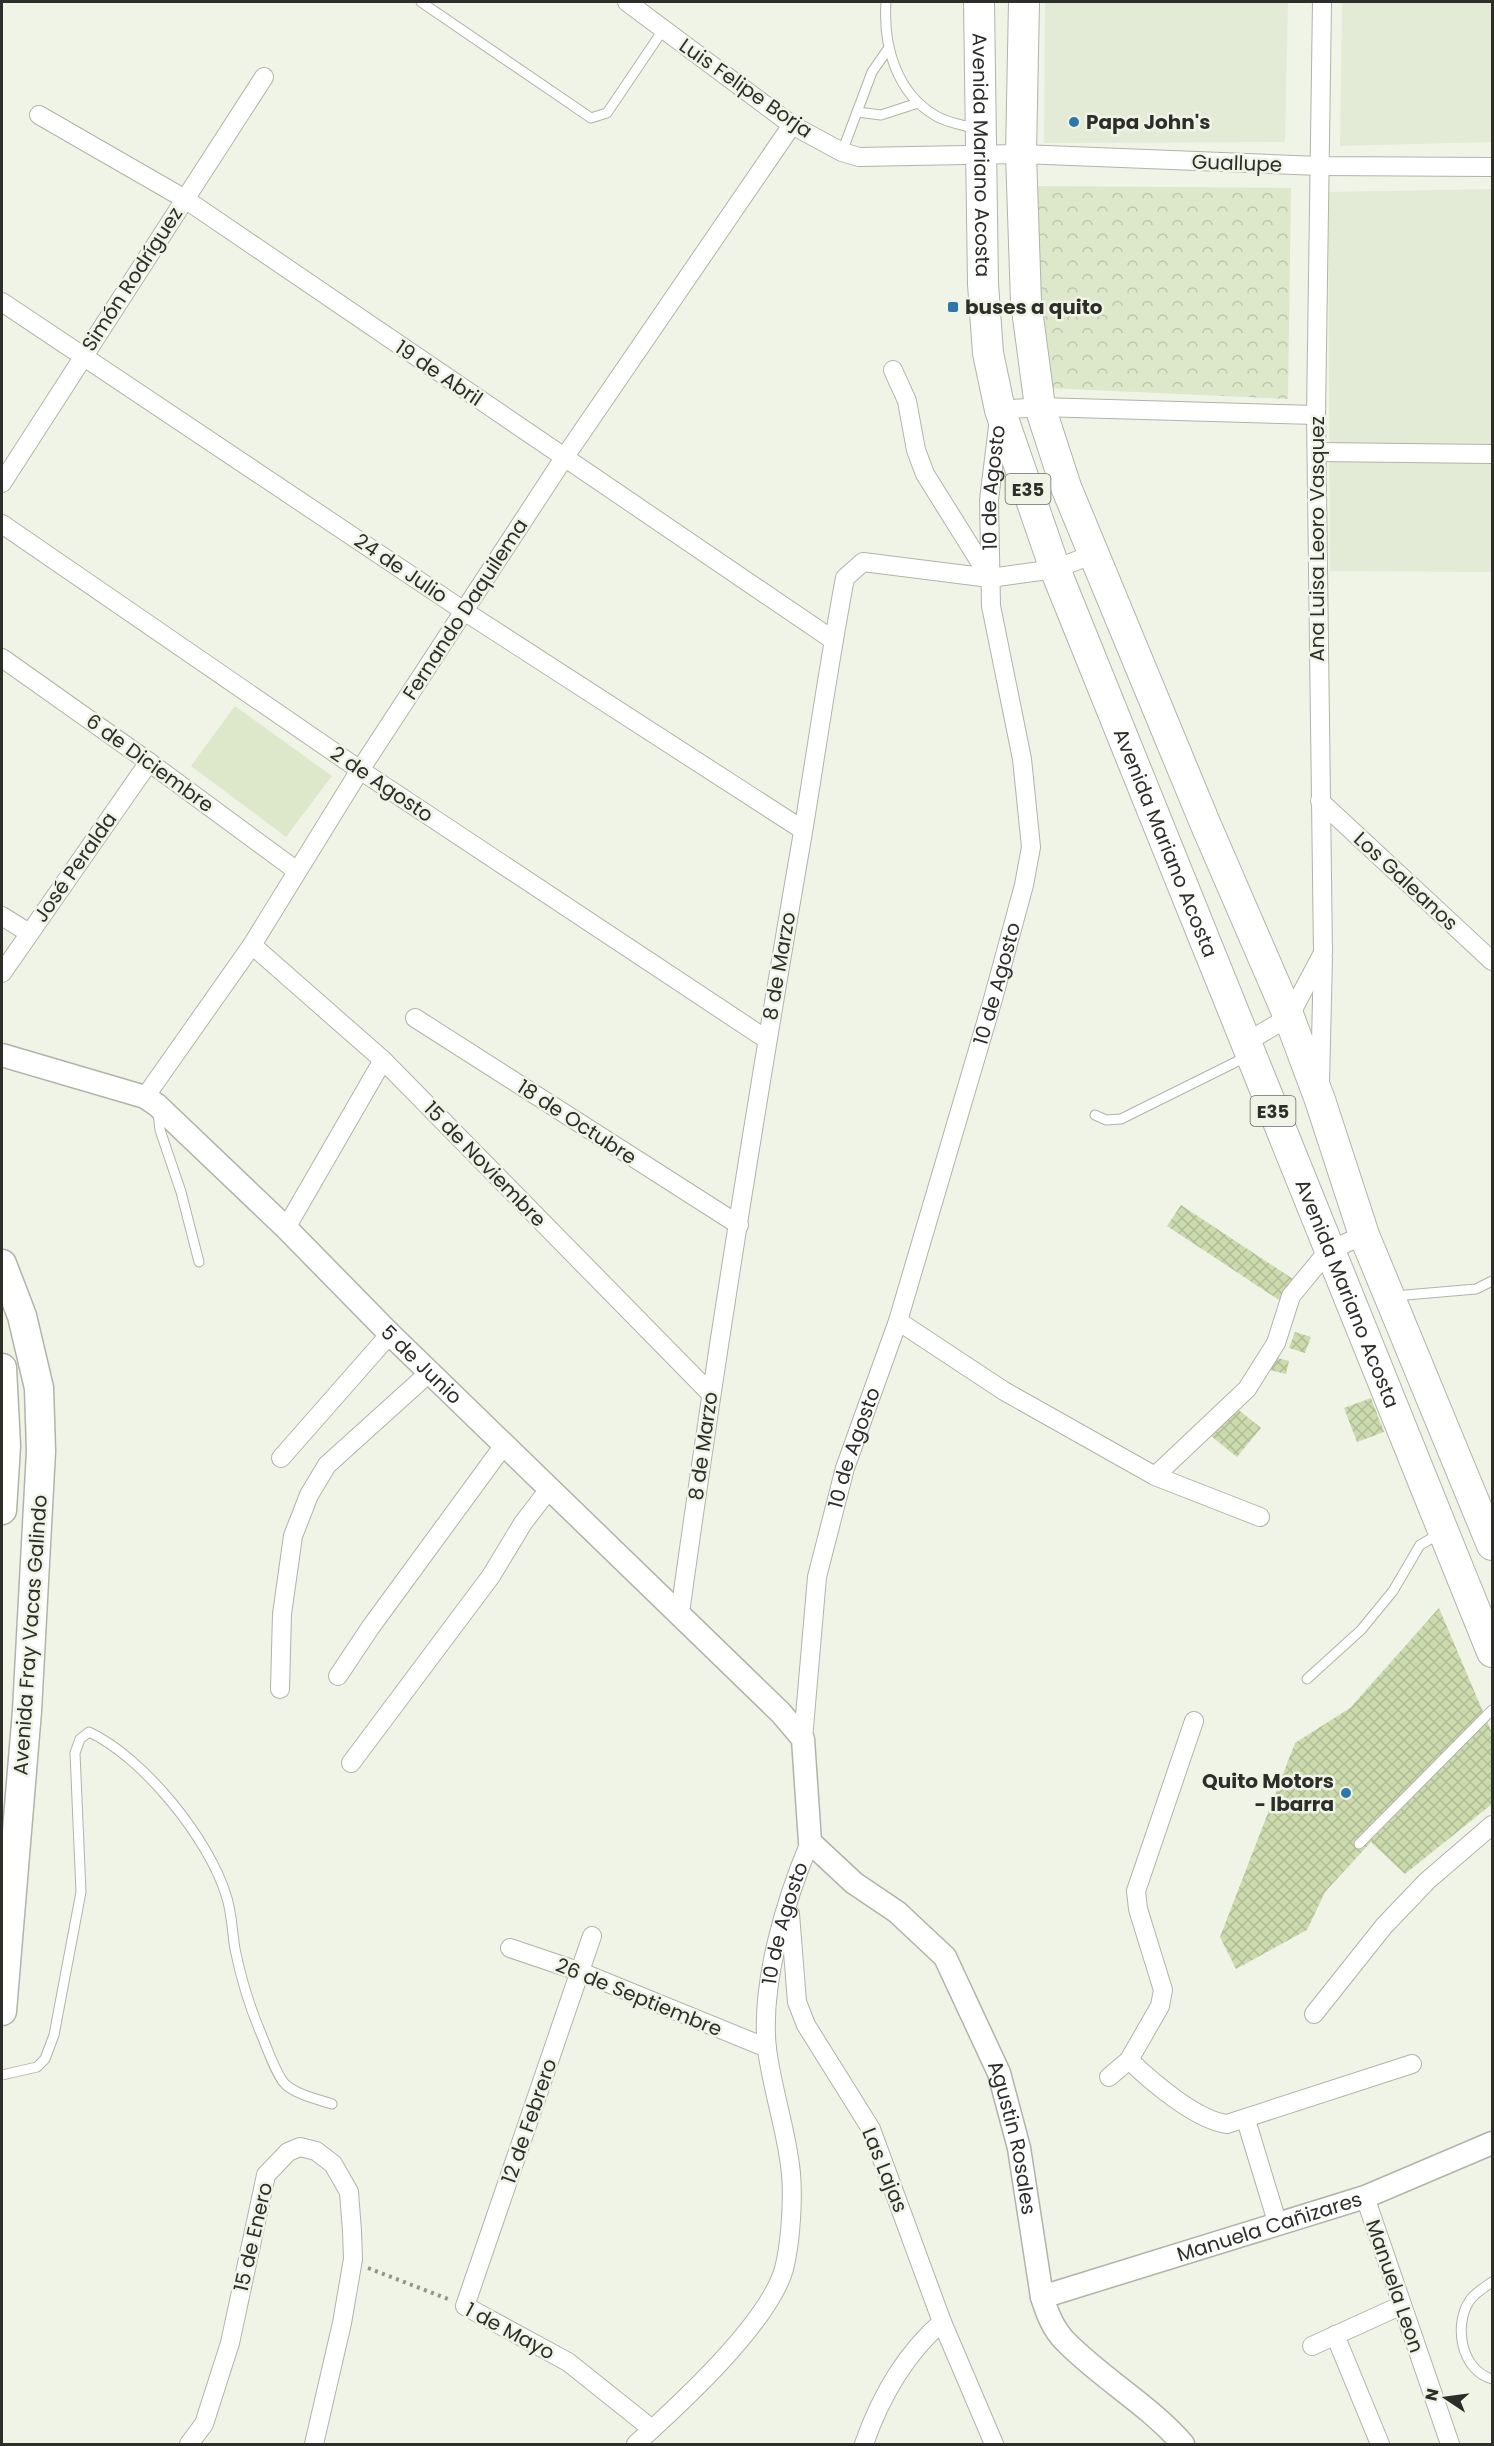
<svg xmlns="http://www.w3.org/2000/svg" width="1494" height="2446" viewBox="0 0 1494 2446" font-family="Poppins,sans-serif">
  <defs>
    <pattern id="forest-crowns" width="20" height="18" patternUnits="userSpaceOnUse" patternTransform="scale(1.5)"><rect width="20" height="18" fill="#dde7ca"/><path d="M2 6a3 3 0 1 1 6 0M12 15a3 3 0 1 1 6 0" fill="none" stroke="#bec6ae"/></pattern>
    <pattern id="building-cross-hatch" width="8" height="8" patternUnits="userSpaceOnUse" patternTransform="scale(1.5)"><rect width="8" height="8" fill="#ccdbad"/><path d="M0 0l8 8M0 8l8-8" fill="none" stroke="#b0bc95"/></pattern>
  </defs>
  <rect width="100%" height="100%" fill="#f0f4e7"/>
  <g fill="#e3ead6">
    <polygon points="1045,2 1288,2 1285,142 1044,143"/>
    <polygon points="1342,2 1492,2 1492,142 1340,146"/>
    <polygon points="1492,189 1492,572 1330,571 1328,192"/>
  </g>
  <polygon fill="url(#forest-crowns)" points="1033,186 1291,188 1288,399 1047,388"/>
  <polygon fill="#dde7ca" points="235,706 332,776 286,837 191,766"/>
  <g fill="url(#building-cross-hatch)">
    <polygon points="1181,1205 1293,1279 1279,1300 1167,1226"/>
    <polygon points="1295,1332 1311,1337 1305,1353 1289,1348"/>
    <polygon points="1270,1356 1289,1361 1286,1374 1266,1369"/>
    <polygon points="1371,1398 1384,1432 1357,1442 1344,1408"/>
    <polygon points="1235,1407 1261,1428 1237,1457 1211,1436"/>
    <polygon points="1439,1608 1492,1733 1492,1804 1405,1874 1371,1842 1325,1892 1307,1930 1236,1969 1220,1937 1295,1743 1350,1708"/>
  </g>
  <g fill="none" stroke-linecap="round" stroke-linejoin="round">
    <g stroke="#b0b4a8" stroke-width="11">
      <g id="service">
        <polyline points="421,2 591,118 607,113 663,30"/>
        <path d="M886,2C883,45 896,93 936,116C948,123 964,125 976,129"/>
        <polyline points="857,112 881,115 918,103"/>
        <polyline points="842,152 872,72 888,49"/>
        <polyline points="158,1113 160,1130 181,1192 199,1262"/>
        <polyline points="1095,1115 1106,1120 1121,1119 1248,1056"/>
        <polyline points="1394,1296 1476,1289 1492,1281"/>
        <polyline points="1307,1679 1361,1630 1393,1591 1420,1545 1441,1533"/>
        <polyline points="1359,1844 1492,1710"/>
        <path d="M2,2075L37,2067L45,2059L54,2035L81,1892L75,1753L80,1739L89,1732C143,1757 209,1839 226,1895C232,1912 232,1932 235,1949C241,1979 250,2008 262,2036C267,2048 277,2077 286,2085C298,2095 317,2099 332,2104"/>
        <path d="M1492,2282C1485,2287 1476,2292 1470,2300C1453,2325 1461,2370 1492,2379"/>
      </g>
    </g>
    <g stroke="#b0b4a8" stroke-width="20">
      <g id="minor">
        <polyline points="627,2 792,125 842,152 859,157 1021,154 1319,166 1492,167"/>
        <polyline points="39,115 185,199 833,640"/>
        <polyline points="2,302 464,611 803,830"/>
        <polyline points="893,370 907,401 916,450 925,474 990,578"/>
        <polyline points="1317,452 1492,454"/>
        <polyline points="2,483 264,77"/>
        <polyline points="2,524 360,770 766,1039"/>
        <polyline points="2,658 149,762 297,871"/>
        <polyline points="1320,801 1492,961"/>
        <polyline points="2,916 29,933"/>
        <polyline points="252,945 383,1060 710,1393"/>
        <polyline points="2,973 149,762"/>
        <polyline points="415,1018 739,1225"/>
        <polyline points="1245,1043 1289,1017 1323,953 1316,415 1322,2"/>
        <polyline points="1320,1083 1323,958"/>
        <polyline points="145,1097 252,945 360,770 564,458 792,125"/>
        <polyline points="286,1228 383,1060"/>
        <polyline points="898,1321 1004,1391 1155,1476 1260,1517"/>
        <polyline points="281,1458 390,1334"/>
        <polyline points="1155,1476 1247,1389 1276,1343 1291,1296 1328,1251 1364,1235"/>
        <path d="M680,1613C716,1352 758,1092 803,832C817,747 829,662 845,578L863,562L990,578L1055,569L1094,554"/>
        <polyline points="338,1676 370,1628 504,1445"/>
        <polyline points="280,1689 282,1614 293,1536 309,1495 327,1465 430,1372"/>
        <path id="s1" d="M803,1739L817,1577L845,1468L898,1321L993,999L1024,885L1031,847L1022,759L991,606L989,500L1000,410L1040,407L1316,415"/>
        <polyline points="351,1763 491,1576 523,1523 550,1488"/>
        <polyline points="790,1914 797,2002 806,2025 871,2129 942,2322 994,2444"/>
        <polyline points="592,1936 465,2306 568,2362 652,2429"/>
        <polyline points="510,1948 581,1972 767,2048"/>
        <polyline points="1314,2014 1384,1926 1427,1881 1492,1825"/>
        <path d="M1129,2060C1152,2082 1196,2120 1227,2124L1412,2064"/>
        <polyline points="1109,2077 1129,2060 1160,2006 1163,1990 1138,1909 1136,1891 1194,1721"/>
        <polyline points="1246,2120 1278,2225"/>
        <polyline points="1365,2197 1450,2444"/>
        <polyline points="1335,2335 1380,2444"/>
        <polyline points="1312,2346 1402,2305"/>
        <polyline points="189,2444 204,2424 230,2343 266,2175 288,2152 300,2147 316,2151 333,2164 349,2192 352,2231 353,2259 342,2323 314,2444"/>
        <path id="s2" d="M636,2444C679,2405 768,2324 784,2269C791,2241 794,2193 790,2165C785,2126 772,2088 767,2049C760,1985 785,1901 810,1842"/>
        <path d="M864,2444C880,2398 904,2355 942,2322"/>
      </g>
    </g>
    <g stroke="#b0b4a8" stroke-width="25">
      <g id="tertiary">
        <path id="s3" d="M2,1055L145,1097L157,1105L286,1228L390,1334L781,1713L803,1739L810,1842L854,1883L897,1912L945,1957L999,2073L1019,2148L1042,2297C1047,2313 1053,2329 1065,2341C1102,2379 1148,2404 1183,2444"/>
        <path id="s4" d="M1042,2297L1365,2197L1492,2143"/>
      </g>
    </g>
    <g stroke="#b0b4a8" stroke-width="31">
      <g id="primary">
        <polyline points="2,1264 22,1316 39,1388 41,1451 27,1711 2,2011"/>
        <polyline points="2,1368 6,1446 2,1510"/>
      </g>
    </g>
    <g stroke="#b0b4a8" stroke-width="32">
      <g id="trunk">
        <path id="s5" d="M979,2L983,284L988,353L1000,410L1055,569L1492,1652"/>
        <polyline points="1024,2 1021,154 1026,302 1040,407 1066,487 1205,823 1289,1017 1320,1100 1364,1235 1492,1545"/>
      </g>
    </g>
    <polyline stroke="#92948c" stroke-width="4" stroke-dasharray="3 4.5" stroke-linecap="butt" points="368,2268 448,2299"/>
    <use href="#service" stroke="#fff" stroke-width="9"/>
    <use href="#minor" stroke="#fff" stroke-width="18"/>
    <use href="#tertiary" stroke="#fff" stroke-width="22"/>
    <use href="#primary" stroke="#fff" stroke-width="28"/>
    <use href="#trunk" stroke="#fff" stroke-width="30"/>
  </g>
  <g fill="#2e77ab" stroke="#f0f4e7" stroke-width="2">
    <circle cx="1074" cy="122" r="6"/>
    <rect x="947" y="301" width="12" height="12" rx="3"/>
    <circle cx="1346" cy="1793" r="6"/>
  </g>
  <g text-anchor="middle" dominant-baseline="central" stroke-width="5" stroke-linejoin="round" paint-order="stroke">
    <g fill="#f0f4e7" stroke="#686963" stroke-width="1.5">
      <rect x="1005.5" y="474" width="45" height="30" rx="4.5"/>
      <rect x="1250.5" y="1096" width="45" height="30" rx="4.5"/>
    </g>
    <g font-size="18" font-weight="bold" fill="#2d2e2a">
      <text x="1028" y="489">E35</text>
      <text x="1273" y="1111">E35</text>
    </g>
    <g font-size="20" fill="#2d2e2a" stroke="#f0f4e7">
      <text transform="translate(746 88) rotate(35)">Luis Felipe Borja</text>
      <text stroke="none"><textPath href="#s5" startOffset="153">Avenida Mariano Acosta</textPath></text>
      <text transform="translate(1237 163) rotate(2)">Guallupe</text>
      <text transform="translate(132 279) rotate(-57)">Simón Rodríguez</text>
      <text transform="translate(439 373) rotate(34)">19 de Abril</text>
      <text stroke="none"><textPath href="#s1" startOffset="1287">10 de Agosto</textPath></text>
      <text transform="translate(1317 539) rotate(-90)">Ana Luisa Leoro Vasquez</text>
      <text transform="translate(401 568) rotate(34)">24 de Julio</text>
      <text transform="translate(465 609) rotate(-57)">Fernando Daquilema</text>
      <text transform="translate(150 763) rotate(36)">6 de Diciembre</text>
      <text transform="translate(382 784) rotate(34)">2 de Agosto</text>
      <text stroke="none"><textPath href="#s5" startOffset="873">Avenida Mariano Acosta</textPath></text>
      <text transform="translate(75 867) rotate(-55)">José Peralda</text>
      <text transform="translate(1406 881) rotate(43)">Los Galeanos</text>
      <text transform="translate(779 966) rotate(-80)">8 de Marzo</text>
      <text stroke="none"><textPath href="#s1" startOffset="783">10 de Agosto</textPath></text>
      <text transform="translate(577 1122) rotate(33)">18 de Octubre</text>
      <text transform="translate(485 1164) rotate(46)">15 de Noviembre</text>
      <text stroke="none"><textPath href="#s5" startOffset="1359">Avenida Mariano Acosta</textPath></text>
      <text stroke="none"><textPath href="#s3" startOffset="534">5 de Junio</textPath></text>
      <text transform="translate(703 1446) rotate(-82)">8 de Marzo</text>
      <text stroke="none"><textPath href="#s1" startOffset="297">10 de Agosto</textPath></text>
      <text transform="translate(30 1635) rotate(-86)">Avenida Fray Vacas Galindo</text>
      <text stroke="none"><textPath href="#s2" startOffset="582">10 de Agosto</textPath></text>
      <text transform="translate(639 1997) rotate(22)">26 de Septiembre</text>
      <text transform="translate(529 2121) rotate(-71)">12 de Febrero</text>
      <text stroke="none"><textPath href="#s3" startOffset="1544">Agustin Rosales</textPath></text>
      <text transform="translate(885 2170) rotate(68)">Las Lajas</text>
      <text stroke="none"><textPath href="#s4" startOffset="238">Manuela Cañizares</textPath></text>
      <text transform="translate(253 2237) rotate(-77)">15 de Enero</text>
      <text transform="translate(1395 2286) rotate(71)">Manuela Leon</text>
      <text transform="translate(510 2331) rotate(28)">1 de Mayo</text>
    </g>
    <g font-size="20" font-weight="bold" fill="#2d2e2a" stroke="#f0f4e7" text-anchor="start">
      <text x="1086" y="122">Papa John's</text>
      <text x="965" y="307">buses a quito</text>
      <text x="1334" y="1781" text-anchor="end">Quito Motors<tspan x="1334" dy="23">- Ibarra</tspan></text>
    </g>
  </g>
  <rect width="1494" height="2446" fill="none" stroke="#2d2e2a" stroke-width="6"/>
  <g transform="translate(1446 2398) rotate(283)" stroke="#f0f4e7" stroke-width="4.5" paint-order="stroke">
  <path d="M0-4.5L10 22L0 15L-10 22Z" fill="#2d2e2a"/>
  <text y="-9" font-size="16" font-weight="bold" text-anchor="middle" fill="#2d2e2a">N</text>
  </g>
</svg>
